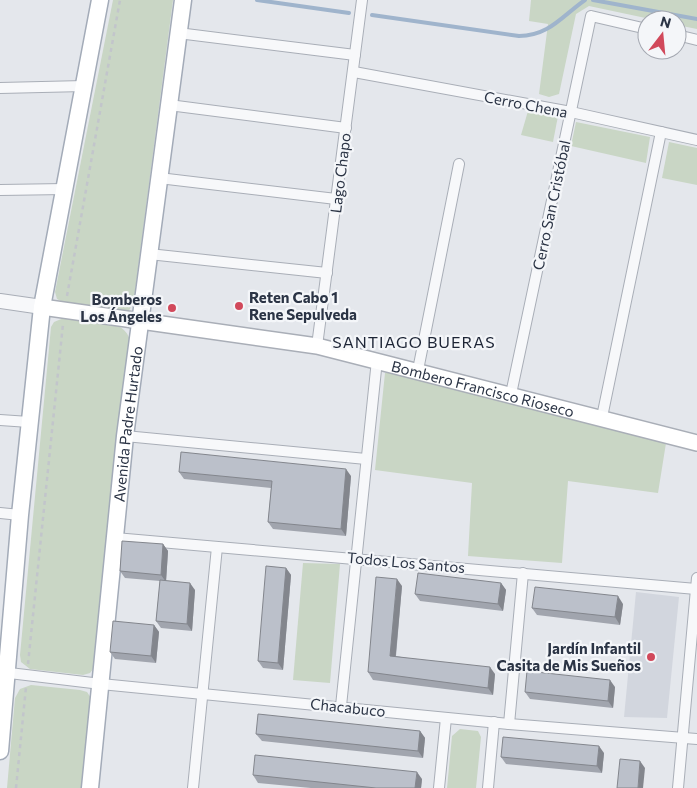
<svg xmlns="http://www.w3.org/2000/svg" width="697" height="788" viewBox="0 0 697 788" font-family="Commissioner,sans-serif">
  <rect width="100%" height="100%" fill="#e4e7ec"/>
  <polygon fill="#d2d6de" points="636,592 679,597 667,718 624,717"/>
  <g fill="#c9d6c5">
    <polygon points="113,0 173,0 134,299 129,311 123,313 63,302 57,299 55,292"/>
    <polygon points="531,0 697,0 697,29 677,25 677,20 655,20 589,6 576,14 559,94 549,97 539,94 548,24 529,21"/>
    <polygon points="528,111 558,116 553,142 521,135"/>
    <polygon points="576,122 650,137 646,163 571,146"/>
    <polygon points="669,142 697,148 697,185 662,178"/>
    <path d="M66,317C85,320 126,317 130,341L94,668L90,673L83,675L30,669L21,662L20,655L51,327L54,322Z"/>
    <polygon points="391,371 666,443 658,493 568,481 562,563 468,556 472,483 375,470 385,373"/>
    <polygon points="303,563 340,564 330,683 293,680"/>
    <polygon points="31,685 80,690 87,692 91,698 84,788 7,788 15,698 20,689"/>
    <polygon points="460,729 478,731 481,737 476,788 447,788 452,736"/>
  </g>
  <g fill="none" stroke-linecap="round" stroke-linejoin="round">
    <g stroke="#9fb4cc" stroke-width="4">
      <polyline points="257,0 349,13"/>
      <polyline points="593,0 697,19"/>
      <path d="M372,15L519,36C549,36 562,16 585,0"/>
    </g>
    <g stroke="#a9aeb7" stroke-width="12">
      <g id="minor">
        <polyline points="178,33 355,55"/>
        <polyline points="677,35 697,40"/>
        <polyline points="354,72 571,112 697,140"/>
        <polyline points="0,88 84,86"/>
        <polyline points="169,105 346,128"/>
        <polyline points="159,178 336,199"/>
        <polyline points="0,190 65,189"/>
        <polyline points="149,254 327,273"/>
        <polyline points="317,346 362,0"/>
        <polyline points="418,370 459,164"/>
        <polyline points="511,394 591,16 647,29"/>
        <polyline points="602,417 661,132"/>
        <polyline points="0,420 29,422"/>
        <polyline points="125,436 366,459"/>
        <polyline points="0,513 20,515"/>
        <polyline points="115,538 696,589"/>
        <polyline points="1,672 101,684 509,724 697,739"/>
        <polyline points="341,706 377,360"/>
        <polyline points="509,724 523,573"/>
        <polyline points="193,788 217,547"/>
        <polyline points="439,788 446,718"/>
        <polyline points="488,788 494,722"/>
        <polyline points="678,788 697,578"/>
      </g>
    </g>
    <g stroke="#a9aeb7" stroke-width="16">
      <polyline id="tertiary" points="0,301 42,307"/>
    </g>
    <g stroke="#a9aeb7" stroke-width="18">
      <g id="secondary">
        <path id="s1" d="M42,307L317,346L697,443"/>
      </g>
    </g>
    <g stroke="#a3abb8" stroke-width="19">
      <g id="primary">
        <polyline points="0,751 20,515 42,307 100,0"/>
        <path id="s2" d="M90,788L125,436L183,0"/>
      </g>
    </g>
    <g stroke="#c2c5cb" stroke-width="2.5" stroke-dasharray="4 4" stroke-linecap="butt">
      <polyline points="67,296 120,0"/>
      <polyline points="28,664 63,324"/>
      <polyline points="16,788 26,687"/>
    </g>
    <use href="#minor" stroke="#f7f8fa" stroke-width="10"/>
    <use href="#tertiary" stroke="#f7f8fa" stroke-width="14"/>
    <use href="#secondary" stroke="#fff" stroke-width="15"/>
    <use href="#primary" stroke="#fff" stroke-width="16"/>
  </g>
  <g fill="#a1a5ae">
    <polygon points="179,472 351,476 346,536 273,529 268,522 271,488 184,479"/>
    <polygon points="163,544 168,551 166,581 195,590 192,631 161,628 156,621 160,581 125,578 120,571"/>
    <polygon points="286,568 291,575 283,670 263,668 258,661"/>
    <polygon points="501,583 506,590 503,611 420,601 415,594"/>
    <polygon points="402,586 396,656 495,674 493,695 373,680 368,672"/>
    <polygon points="623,604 620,625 537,615 532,608"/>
    <polygon points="154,625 159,632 156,663 115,659 110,652"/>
    <polygon points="615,687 613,708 530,699 525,692"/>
    <polygon points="420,731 425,738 423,758 262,741 256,734"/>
    <polygon points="604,753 602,773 506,764 501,757"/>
    <polygon points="253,775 422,779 421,788 311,788 258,783"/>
  </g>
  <g fill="#83868d">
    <polygon points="346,469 351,476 346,536 341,529"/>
    <polygon points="163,544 168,551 166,582 161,575"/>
    <polygon points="286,568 291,575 283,670 278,663"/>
    <polygon points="397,579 402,586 395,663 390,656"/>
    <polygon points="190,583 195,590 192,631 187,624"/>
    <polygon points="501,583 506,590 503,611 498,604"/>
    <polygon points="618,596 623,604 620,625 615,617"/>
    <polygon points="154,625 159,632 156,663 151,656"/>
    <polygon points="490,667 495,674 493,695 488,688"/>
    <polygon points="610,680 615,687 613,708 608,701"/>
    <polygon points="420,731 425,738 423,758 418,751"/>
    <polygon points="599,746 604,753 602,773 597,766"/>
    <polygon points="640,761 645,768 643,788 638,788"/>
    <polygon points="417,772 422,779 421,788 415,788"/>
  </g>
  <g fill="#bbc0ca" stroke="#83868d">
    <polygon points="181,452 346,469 341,529 268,522 272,481 179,472"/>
    <polygon points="122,541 163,544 161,575 120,571"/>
    <polygon points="266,566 286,568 278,663 258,661"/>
    <polygon points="418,573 501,583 498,604 415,594"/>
    <polygon points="376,577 397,579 390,656 490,667 488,688 368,672"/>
    <polygon points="160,580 190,583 187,624 156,621"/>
    <polygon points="535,587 618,596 615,617 532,608"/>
    <polygon points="113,621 154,625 151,656 110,652"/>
    <polygon points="527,671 610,680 608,701 525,692"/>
    <polygon points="258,714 420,731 418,751 256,734"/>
    <polygon points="503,737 599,746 597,766 501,757"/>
    <polygon points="255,755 417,772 415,788 376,788 253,775"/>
    <polygon points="620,759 640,761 638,788 617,788"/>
  </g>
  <g fill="#d1495b" stroke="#f4f6f9" stroke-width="2">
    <circle cx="239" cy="306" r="5"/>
    <circle cx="172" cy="308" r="5"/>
    <circle cx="651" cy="657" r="5"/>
  </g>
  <g text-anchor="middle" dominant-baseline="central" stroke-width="4.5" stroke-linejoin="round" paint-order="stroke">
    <g font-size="15" fill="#2b3445" stroke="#f4f6f9">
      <text transform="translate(526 104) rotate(11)">Cerro Chena</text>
      <text transform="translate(340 173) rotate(-83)">Lago Chapo</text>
      <text transform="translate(551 205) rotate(-78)">Cerro San Cristóbal</text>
      <text stroke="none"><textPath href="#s1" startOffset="449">Bombero Francisco Rioseco</textPath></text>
      <text stroke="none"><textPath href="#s2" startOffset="366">Avenida Padre Hurtado</textPath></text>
      <text transform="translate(406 562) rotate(5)">Todos Los Santos</text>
      <text transform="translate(348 707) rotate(6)">Chacabuco</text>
    </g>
    <g font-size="15" font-weight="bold" fill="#2b3445" stroke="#f4f6f9" text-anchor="end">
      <text x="249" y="297" text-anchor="start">Reten Cabo 1<tspan x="249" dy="17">Rene Sepulveda</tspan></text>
      <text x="162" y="299">Bomberos<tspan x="162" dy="17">Los Ángeles</tspan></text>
      <text x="641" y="648">Jardín Infantil<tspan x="641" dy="17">Casita de Mis Sueños</tspan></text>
    </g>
    <g font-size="16" letter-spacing="1" fill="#1d2536" stroke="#f4f6f9">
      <text x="414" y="341">SANTIAGO BUERAS</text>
    </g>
  </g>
  <g transform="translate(662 35) rotate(16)"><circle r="24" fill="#f4f6f9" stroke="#a4a8b1"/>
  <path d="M0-4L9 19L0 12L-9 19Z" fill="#d1495b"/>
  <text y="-8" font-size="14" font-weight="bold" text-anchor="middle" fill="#2b3445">N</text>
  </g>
</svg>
